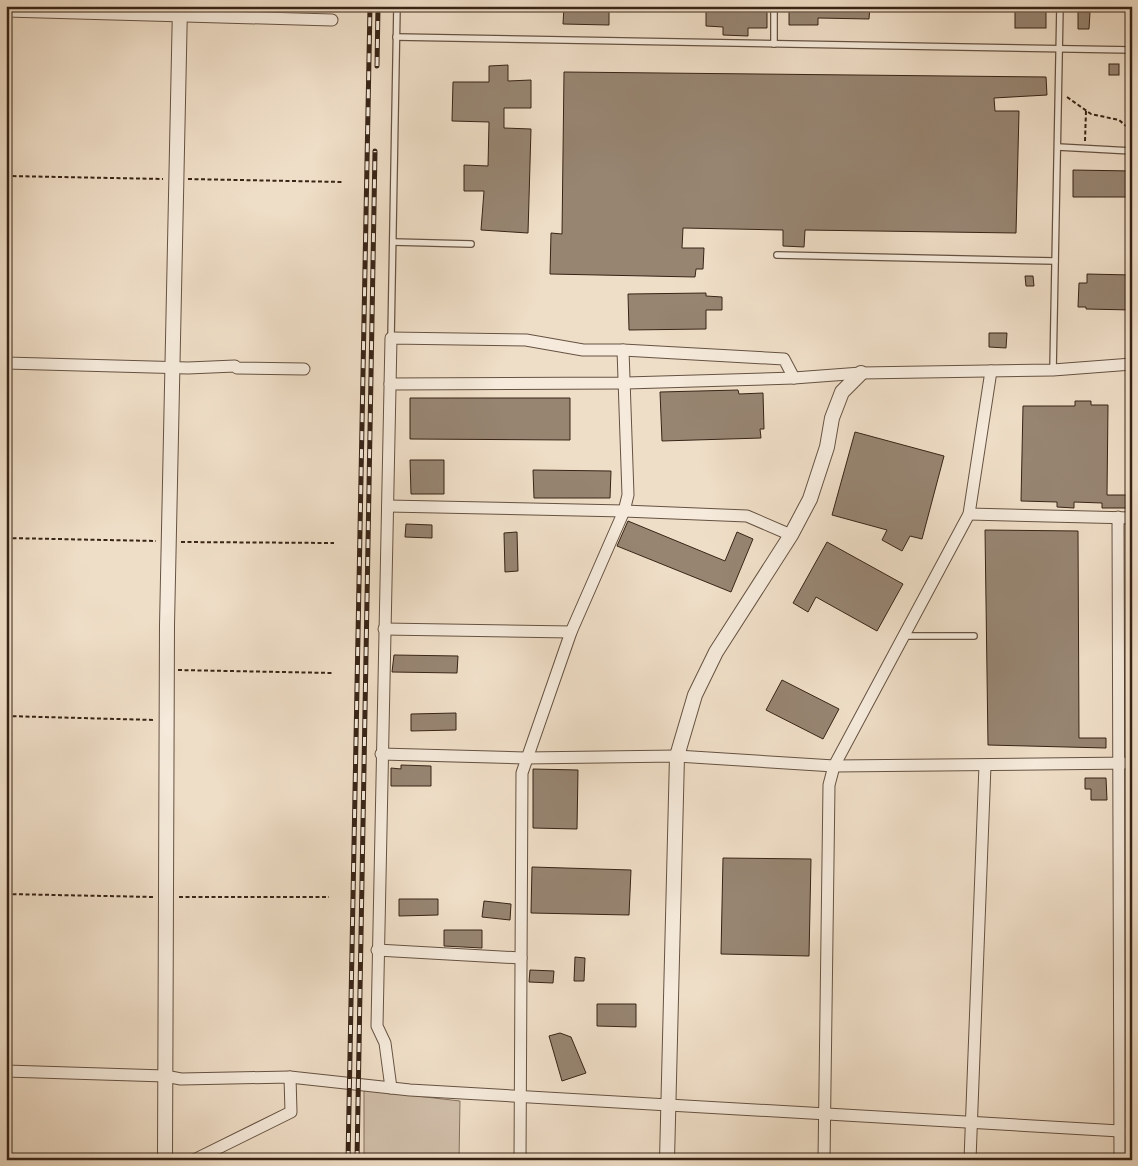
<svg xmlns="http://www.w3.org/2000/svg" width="1138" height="1166" viewBox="0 0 1138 1166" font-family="'IM FELL Double Pica',serif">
  <rect width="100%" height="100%" fill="#efdec7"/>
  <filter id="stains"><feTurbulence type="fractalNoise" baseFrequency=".004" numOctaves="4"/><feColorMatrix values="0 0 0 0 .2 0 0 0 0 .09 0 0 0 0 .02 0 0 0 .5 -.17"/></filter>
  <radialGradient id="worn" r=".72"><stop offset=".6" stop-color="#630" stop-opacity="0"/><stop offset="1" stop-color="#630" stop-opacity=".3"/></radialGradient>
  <polygon fill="#d0bea9" stroke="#847160" points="364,1090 460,1101 459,1160 364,1160"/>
  <g fill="#978572" stroke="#382416">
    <polygon points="564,6 609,6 609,25 563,24"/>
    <polygon points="706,6 767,6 767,28 748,28 748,36 723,35 723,27 706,26"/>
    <polygon points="789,6 870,6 869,19 818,18 818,25 789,25"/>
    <rect x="1015" y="6" width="31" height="22"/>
    <polygon points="1078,12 1090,12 1089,29 1078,29"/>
    <rect x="1109" y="64" width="10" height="11"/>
    <polygon points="508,65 508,81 531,80 531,108 504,108 504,128 531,129 528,233 481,230 484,191 464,191 464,165 488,166 489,122 452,121 453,82 489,82 489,66"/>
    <polygon points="564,72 1046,77 1047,95 994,98 995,111 1019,111 1016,233 805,230 804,247 783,246 783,230 683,228 682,248 704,248 703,269 696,269 695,277 550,274 551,233 562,234"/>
    <polygon points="1073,170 1132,171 1132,197 1073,197"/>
    <polygon points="1087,274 1132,275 1132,310 1086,309 1086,307 1078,307 1079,283 1087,283"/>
    <polygon points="1025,276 1033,276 1034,286 1026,286"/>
    <polygon points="706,293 706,296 722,297 722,310 706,310 706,329 629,330 628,294"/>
    <polygon points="989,333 1007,333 1006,348 989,347"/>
    <polygon points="738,390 739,394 763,393 764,429 760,429 761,438 662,441 660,392"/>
    <polygon points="410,398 570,398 570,440 410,439"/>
    <polygon points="1075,401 1091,401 1091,405 1108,405 1107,495 1132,495 1132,508 1102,508 1102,503 1074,502 1074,508 1057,507 1057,502 1021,501 1023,406 1075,406"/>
    <polygon points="855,432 944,456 922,539 910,536 902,551 882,540 887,530 832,515"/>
    <polygon points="410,460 444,460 444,494 411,494"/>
    <polygon points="533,470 611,471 610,498 534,498"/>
    <polygon points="628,521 725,561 737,532 753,539 731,592 617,546"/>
    <polygon points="406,524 432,525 432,538 405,537"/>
    <polygon points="985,530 1078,531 1079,738 1106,738 1106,748 988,745"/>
    <polygon points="517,532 518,571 505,572 504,533"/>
    <polygon points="827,542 903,584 877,631 816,597 808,612 793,603"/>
    <polygon points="394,655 458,656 457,673 392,672"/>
    <polygon points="782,680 839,709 823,739 766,710"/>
    <polygon points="456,713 456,730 411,731 411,714"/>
    <polygon points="401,765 431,766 431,786 391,786 391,768 401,769"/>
    <polygon points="533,769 578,770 577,829 533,828"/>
    <polygon points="1085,778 1106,778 1107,800 1091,800 1091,789 1085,789"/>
    <polygon points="723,858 811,859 809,956 721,954"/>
    <polygon points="532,867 631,870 629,915 531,913"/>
    <polygon points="399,899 438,899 438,915 399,916"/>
    <polygon points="484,901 511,904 510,920 482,917"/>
    <polygon points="444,930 482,930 482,948 444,946"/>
    <polygon points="575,957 585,958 584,981 574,981"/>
    <polygon points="530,970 554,971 553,983 529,982"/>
    <polygon points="597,1004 636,1004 636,1027 597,1026"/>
    <polygon points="560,1033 571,1037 586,1073 562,1081 549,1036"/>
  </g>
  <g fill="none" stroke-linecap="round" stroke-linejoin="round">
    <g stroke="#665242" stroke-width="8">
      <g id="service">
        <polyline points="774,6 774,44"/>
        <polyline points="396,37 1132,50"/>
        <polyline points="1058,147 1132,151"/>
        <polyline points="393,242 471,244"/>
        <polyline points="777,255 1055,261"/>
        <polyline points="391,338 397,6"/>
        <polyline points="1053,370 1060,6"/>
        <polyline points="904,636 974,636"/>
      </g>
    </g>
    <g stroke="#665242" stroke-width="13">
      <g id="minor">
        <polyline points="6,11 332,20"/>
        <polyline points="6,363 188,368 235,366 237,368 304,369"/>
        <polyline points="390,384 626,383 794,378 861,373 1053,370 1132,364"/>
        <polyline points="388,506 624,511 747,516 791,535"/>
        <polyline points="969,514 1132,518"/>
        <polyline points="1118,517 1120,1160"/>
        <polyline points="384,629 571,632"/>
        <polyline points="381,754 525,758 677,756 834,766 1132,763"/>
        <polyline points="377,950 521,958"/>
        <polyline points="6,1071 165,1076 181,1079 290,1077 410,1090 1120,1131"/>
        <polyline points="391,1088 385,1043 377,1026 391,338 526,340 583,350 623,350 784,359 794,378"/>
        <polyline points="194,1160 291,1112 290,1077"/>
        <polyline points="520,1160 522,773 571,632 624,511 628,495 623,350"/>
        <polyline points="824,1160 829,785 834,766 969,514 991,371"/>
        <polyline points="970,1160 985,765"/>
      </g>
    </g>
    <g stroke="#665242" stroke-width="16">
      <g id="tertiary">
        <polyline points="165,1160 167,625 180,6"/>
        <polyline points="667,1160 677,756 695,695 716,652 791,535 810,499 827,447 832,418 842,392 861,373"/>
      </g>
    </g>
    <g stroke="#382416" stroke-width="2" stroke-dasharray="4 2.5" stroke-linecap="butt">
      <polyline points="1067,97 1091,114 1119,120 1132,131"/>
      <polyline points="1085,141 1086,111"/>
      <polyline points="6,176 163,179"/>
      <polyline points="188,179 343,182"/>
      <polyline points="6,538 156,541"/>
      <polyline points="181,542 334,543"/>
      <polyline points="178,670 333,673"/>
      <polyline points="6,716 154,720"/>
      <polyline points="6,894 154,897"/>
      <polyline points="179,897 329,897"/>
    </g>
    <use href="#service" stroke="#f5eadb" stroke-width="5.5"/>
    <use href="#minor" stroke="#f5eadb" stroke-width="11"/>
    <use href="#tertiary" stroke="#f5eadb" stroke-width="14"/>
    <g stroke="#382416" stroke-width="5">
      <g id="rail">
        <polyline points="377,66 378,6"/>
        <polyline points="348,1160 370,6"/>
        <polyline points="357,1160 375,151"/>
      </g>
    </g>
    <use href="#rail" stroke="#f5eadb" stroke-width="3" stroke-dasharray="9" stroke-linecap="butt"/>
  </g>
  <rect width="1138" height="1166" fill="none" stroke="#efdec7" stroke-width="25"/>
  <rect x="8" y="8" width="1123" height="1151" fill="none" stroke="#382416" stroke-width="2.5"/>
  <rect x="12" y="12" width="1113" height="1141" fill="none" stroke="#382416"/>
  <rect width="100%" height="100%" filter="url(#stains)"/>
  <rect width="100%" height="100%" fill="url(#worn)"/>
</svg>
